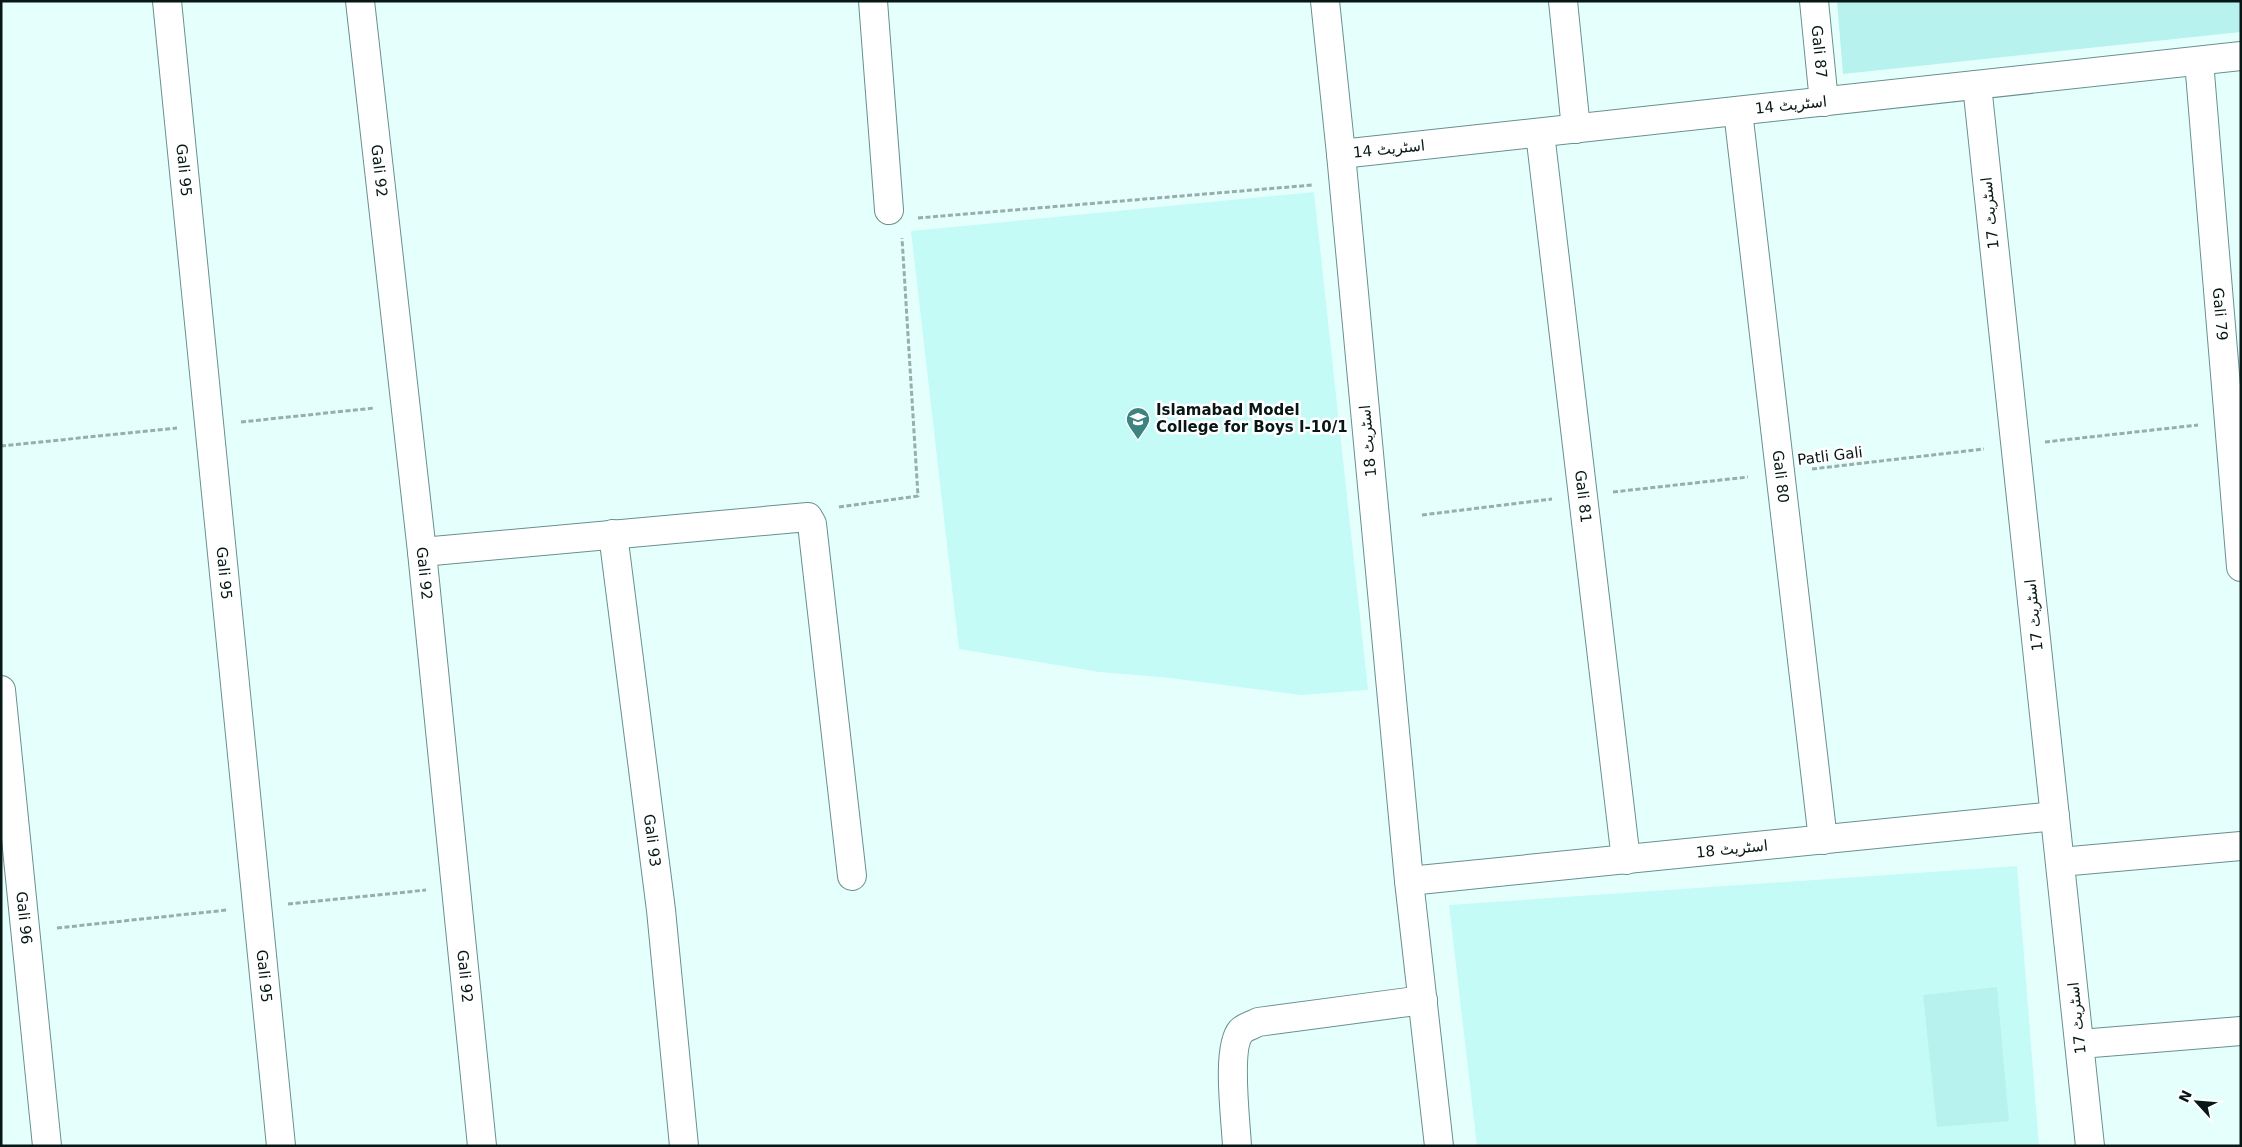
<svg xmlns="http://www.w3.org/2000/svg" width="2242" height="1147" viewBox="0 0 2242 1147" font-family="'DejaVu Sans','Noto Sans Arabic',sans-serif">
  <rect width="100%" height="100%" fill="#e5fffd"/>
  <g fill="#c5fbf7">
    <polygon points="1314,192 1368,690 1301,695 1170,678 1099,672 959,649 911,231"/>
    <polygon points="2017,866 2039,1146 1477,1146 1449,905"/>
  </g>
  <g fill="#b8f2ee">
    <polygon points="1837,1 2241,1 2241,32 1843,74"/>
    <polygon points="1997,987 2009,1121 1937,1127 1923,995"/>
  </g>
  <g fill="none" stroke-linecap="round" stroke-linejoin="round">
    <g stroke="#68908e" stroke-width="30">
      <g id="minor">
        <path id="s1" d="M167,1L281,1146"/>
        <path id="s2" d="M360,1L422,552L482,1146"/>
        <polyline points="873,1 889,210"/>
        <polyline points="1325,1 1341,154 1409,881 1439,1146"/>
        <polyline points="1563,1 1576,129"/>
        <path id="s3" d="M1814,1L1824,102"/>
        <path id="s4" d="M2199,61L2241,567"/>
        <polyline points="1977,85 2090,1146"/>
        <path id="s5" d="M1738,111L1823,840"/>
        <path id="s6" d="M1540,133L1626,860"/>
        <polyline points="1341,154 2241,56"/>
        <path id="s7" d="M613,534L661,910L684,1146"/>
        <polyline points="422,552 808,517 812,524 852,876"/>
        <path id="s8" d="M1,690L47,1146"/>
        <polyline points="2060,862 2241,846"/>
        <polyline points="1409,881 2055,816"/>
        <polyline points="2080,1044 2241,1031"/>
        <path d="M1237,1146C1236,1122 1226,1048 1241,1031C1245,1027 1253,1025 1258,1022L1423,1000"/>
      </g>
    </g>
    <g stroke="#97aeac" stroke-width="3" stroke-dasharray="5 2.5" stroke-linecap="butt">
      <polyline points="918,218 1313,185"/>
      <polyline points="241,422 374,408"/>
      <polyline points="2045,442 2198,425"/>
      <polyline points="1,446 177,428"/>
      <polyline points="1812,469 1984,449"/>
      <polyline points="1613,492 1748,477"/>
      <polyline points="839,507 918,496 902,238"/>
      <polyline points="1422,515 1552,499"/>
      <polyline points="288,904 426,890"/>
      <polyline points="57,928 227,910"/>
    </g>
    <use href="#minor" stroke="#fff" stroke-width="28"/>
  </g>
  <defs>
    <g id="school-pin" transform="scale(1.25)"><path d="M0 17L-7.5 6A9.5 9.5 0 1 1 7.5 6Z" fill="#3c8481" stroke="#fff"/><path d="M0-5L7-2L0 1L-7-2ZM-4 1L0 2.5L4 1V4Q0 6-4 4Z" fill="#fff"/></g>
  </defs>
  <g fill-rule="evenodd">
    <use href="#school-pin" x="1138" y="419"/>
  </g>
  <g text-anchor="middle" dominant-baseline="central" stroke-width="5" stroke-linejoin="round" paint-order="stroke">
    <g font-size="15" fill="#071716" stroke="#fff">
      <text stroke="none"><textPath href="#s3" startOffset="51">Gali 87</textPath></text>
      <text transform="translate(1791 105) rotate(-6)">اسٹریٹ 14</text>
      <text transform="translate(1389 149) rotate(-6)">اسٹریٹ 14</text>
      <text stroke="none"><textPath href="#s1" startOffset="170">Gali 95</textPath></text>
      <text stroke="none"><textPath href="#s2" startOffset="171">Gali 92</textPath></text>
      <text transform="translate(1990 213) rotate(-96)">اسٹریٹ 17</text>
      <text stroke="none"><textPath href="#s4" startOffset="254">Gali 79</textPath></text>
      <text transform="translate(1368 441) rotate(-95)">اسٹریٹ 18</text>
      <text transform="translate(1830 456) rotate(-7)">Patli Gali</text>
      <text stroke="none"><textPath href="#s5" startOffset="368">Gali 80</textPath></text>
      <text stroke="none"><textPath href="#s6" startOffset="366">Gali 81</textPath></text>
      <text stroke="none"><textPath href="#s2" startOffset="576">Gali 92</textPath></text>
      <text stroke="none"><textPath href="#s1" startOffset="575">Gali 95</textPath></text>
      <text transform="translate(2034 615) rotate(-96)">اسٹریٹ 17</text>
      <text stroke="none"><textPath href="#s7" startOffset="309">Gali 93</textPath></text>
      <text transform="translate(1732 849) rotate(-6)">اسٹریٹ 18</text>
      <text stroke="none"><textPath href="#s8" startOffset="229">Gali 96</textPath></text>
      <text stroke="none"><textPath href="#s2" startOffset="981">Gali 92</textPath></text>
      <text stroke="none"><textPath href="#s1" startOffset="980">Gali 95</textPath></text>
      <text transform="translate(2077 1018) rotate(-96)">اسٹریٹ 17</text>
    </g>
    <g font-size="15" font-weight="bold" fill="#071716" stroke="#fff" text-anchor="start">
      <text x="1156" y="410">Islamabad Model<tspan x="1156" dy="17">College for Boys I-10/1</tspan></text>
    </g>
  </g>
  <rect width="2242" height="1147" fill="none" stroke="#071716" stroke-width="5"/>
  <g transform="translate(2197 1102) rotate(296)" stroke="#ffffff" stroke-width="4" paint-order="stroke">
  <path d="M0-4L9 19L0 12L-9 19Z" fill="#071716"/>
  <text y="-8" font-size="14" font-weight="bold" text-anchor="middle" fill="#071716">N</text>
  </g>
</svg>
